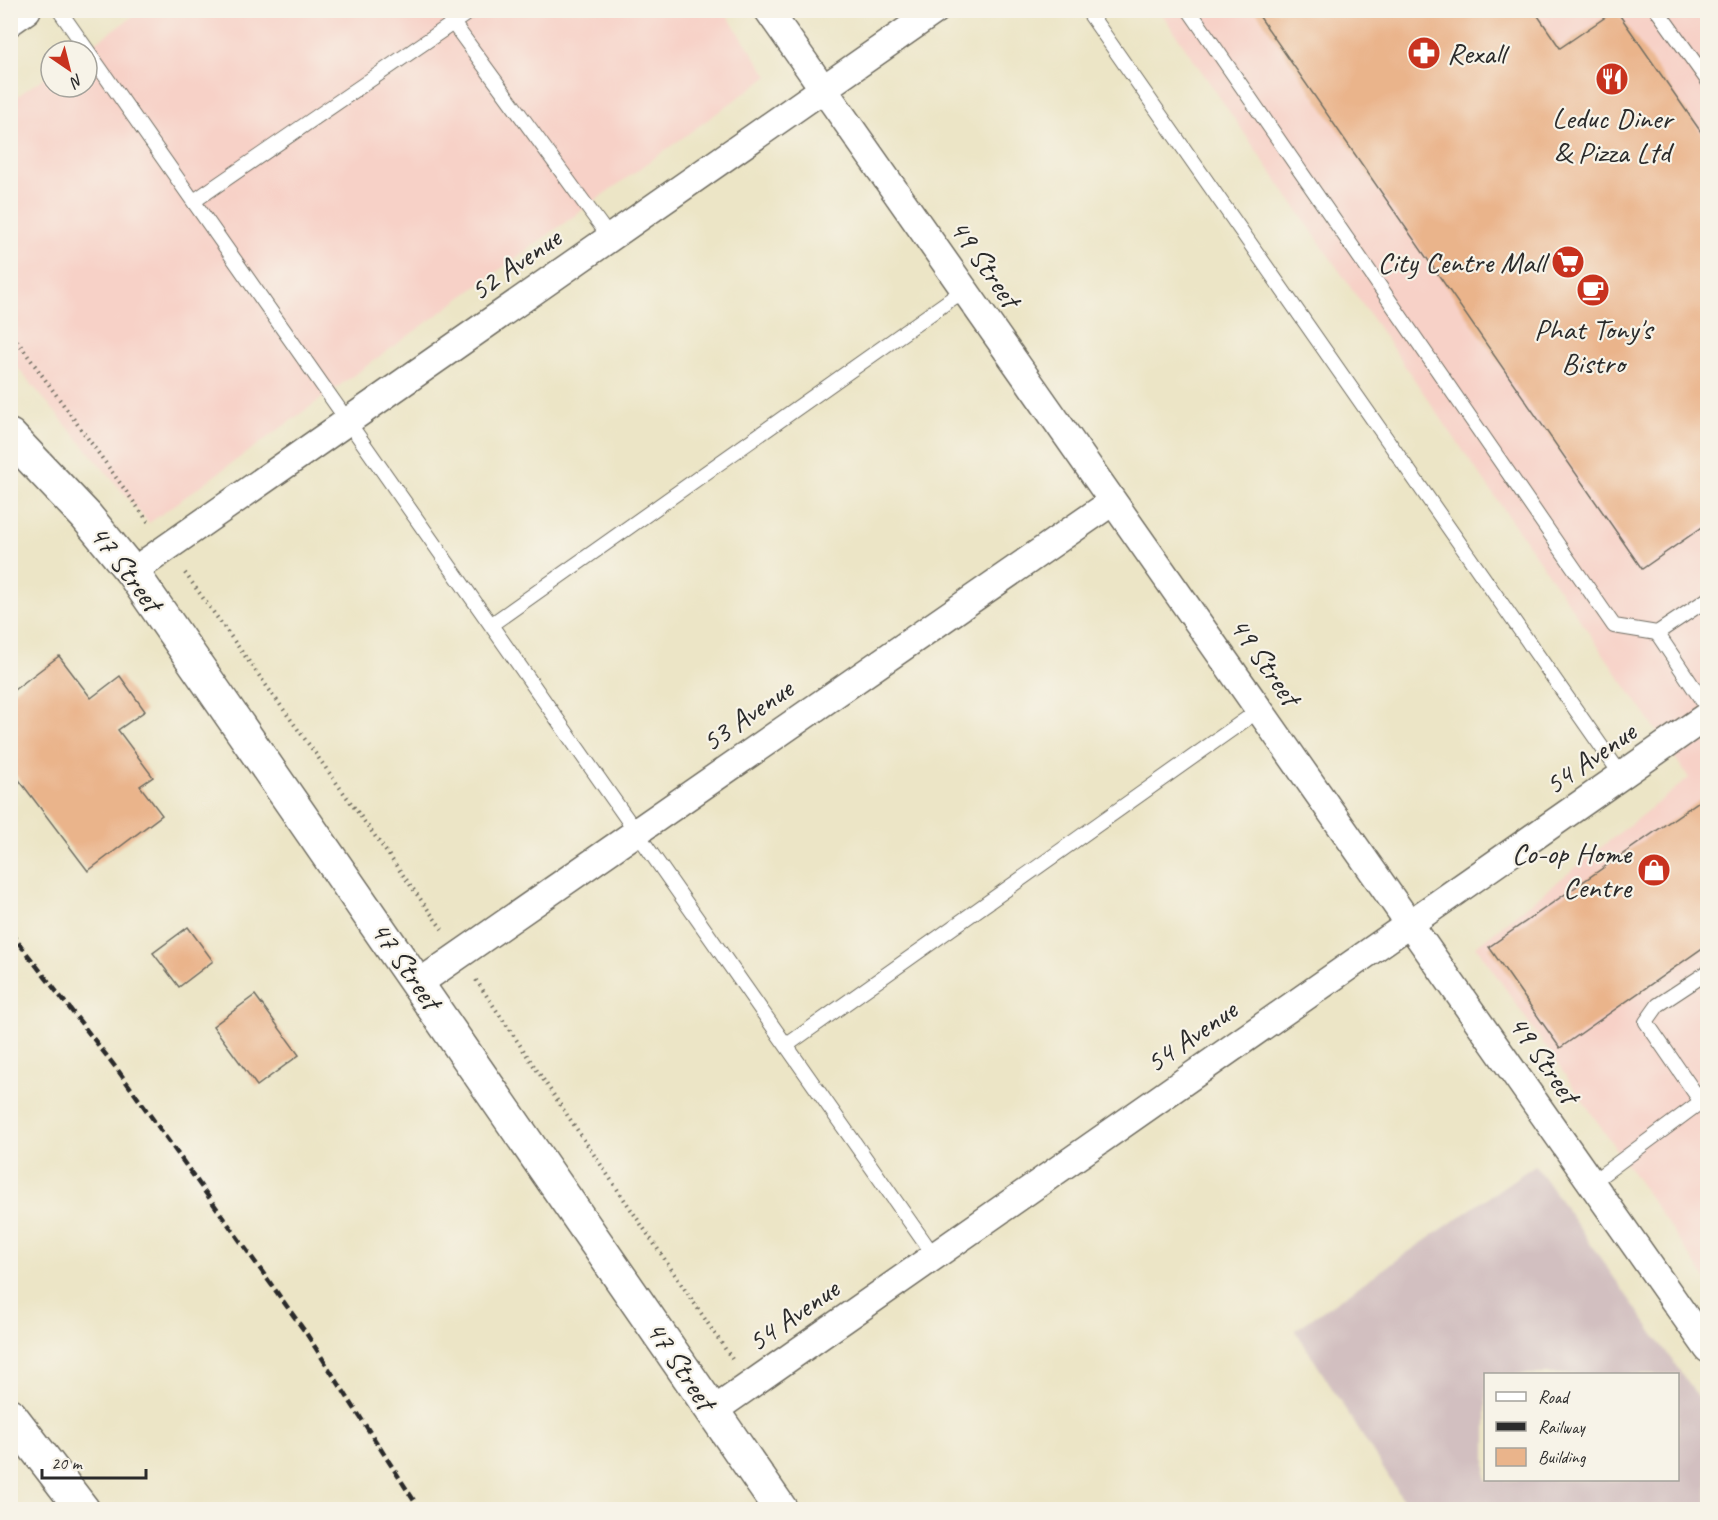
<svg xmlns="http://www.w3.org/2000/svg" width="1718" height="1520" viewBox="0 0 1718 1520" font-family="Caveat,sans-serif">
  <rect width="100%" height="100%" fill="#f7f3e8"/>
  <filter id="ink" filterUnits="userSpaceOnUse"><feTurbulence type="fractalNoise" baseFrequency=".0167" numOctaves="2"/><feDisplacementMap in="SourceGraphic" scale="12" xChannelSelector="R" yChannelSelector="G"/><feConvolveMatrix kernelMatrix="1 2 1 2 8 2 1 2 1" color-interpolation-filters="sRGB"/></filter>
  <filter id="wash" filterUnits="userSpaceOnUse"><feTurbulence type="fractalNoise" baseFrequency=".008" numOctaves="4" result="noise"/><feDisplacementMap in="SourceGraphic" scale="24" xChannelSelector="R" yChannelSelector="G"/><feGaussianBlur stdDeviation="1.35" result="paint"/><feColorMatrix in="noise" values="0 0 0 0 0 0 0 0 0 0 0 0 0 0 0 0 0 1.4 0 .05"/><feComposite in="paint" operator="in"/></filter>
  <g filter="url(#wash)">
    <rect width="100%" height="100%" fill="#ece5c6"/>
    <g fill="#f7d1c7">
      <polygon points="142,10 724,11 768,76 149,523 11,360 10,101 51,73 51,87 87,87 87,51 83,51"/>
      <polygon points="1160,11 1707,11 1707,1281 1476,946 1689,778"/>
    </g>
    <path fill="#d2bfc0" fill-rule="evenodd" d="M1535,1165L1707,1410V1509H1409L1295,1330ZM1486,1374H1678V1480H1486Z"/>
    <g id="blocks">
      <g fill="#eab48b">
        <polygon points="1255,10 1534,10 1560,48 1616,10 1708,142 1708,523 1642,569"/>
        <polygon points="59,656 91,698 120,676 145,711 118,730 153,777 140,786 162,815 88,871 10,768 10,724 13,722 10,719 10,693"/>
        <polygon points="1708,795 1708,944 1560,1048 1489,947"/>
        <polygon points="188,927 213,961 179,987 153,953"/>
        <polygon points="255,995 299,1055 257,1086 213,1026"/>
      </g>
    </g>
  </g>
  <g filter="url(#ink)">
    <use href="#blocks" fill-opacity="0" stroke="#6f6c61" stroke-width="1.5"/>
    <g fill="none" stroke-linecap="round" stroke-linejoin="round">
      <g stroke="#6f6c61" stroke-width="16">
        <g id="service">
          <polyline points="59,10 934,1256"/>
          <polyline points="1087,10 1622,776"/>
          <polyline points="1189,10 1614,626 1657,633 1708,599"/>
          <polyline points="1657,10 1708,81"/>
          <polyline points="453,23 610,238"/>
          <polyline points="194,201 472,10"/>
          <polyline points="492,624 964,290"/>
          <polyline points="1657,633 1708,709"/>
          <polyline points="1708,972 1658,1005 1646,1022 1708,1112"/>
          <polyline points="787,1045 1259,710"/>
          <polyline points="1591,1183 1706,1098"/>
        </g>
      </g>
      <g stroke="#6f6c61" stroke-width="30">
        <g id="minor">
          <polyline points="768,10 1708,1349"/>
          <polyline points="10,22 27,10"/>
          <polyline points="132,572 936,10"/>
          <polyline points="419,983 1112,502"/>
          <polyline points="713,1411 1708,715"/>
        </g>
      </g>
      <g stroke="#6f6c61" stroke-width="36">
        <polyline id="tertiary" points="10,436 86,516 132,572 781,1510"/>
      </g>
      <g stroke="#6f6c61" stroke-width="36">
        <polyline id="secondary" points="10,1415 83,1510"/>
      </g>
      <g stroke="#6f6c61" stroke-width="4" stroke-dasharray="1.5 4.5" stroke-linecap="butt">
        <polyline points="10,331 149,523"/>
        <polyline points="185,573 442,929"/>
        <polyline points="476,980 732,1359"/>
      </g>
      <use href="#service" stroke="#fff" stroke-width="14"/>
      <use href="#minor" stroke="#fff" stroke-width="27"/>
      <use href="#tertiary" stroke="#fff" stroke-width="33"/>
      <use href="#secondary" stroke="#fff" stroke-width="33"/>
      <polyline stroke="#2b2b2b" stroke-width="4.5" stroke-dasharray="9 4.5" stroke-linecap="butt" points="10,932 117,1069 306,1333 420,1510"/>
    </g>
  </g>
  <defs>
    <g id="pharmacy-disc" transform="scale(1.725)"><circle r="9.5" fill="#c8321e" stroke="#f7f3e8"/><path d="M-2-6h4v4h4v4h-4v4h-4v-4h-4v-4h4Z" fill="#fff"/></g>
    <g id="restaurant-disc" transform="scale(1.725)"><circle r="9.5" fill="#c8321e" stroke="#f7f3e8"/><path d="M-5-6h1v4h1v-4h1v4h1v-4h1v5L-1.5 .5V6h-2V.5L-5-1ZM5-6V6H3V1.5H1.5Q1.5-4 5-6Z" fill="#fff"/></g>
    <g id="supermarket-disc" transform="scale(1.725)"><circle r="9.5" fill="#c8321e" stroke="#f7f3e8"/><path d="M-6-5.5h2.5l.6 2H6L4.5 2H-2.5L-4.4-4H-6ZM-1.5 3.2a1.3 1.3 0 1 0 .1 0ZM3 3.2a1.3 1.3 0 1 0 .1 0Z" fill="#fff"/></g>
    <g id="cafe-disc" transform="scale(1.725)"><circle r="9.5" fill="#c8321e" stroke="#f7f3e8"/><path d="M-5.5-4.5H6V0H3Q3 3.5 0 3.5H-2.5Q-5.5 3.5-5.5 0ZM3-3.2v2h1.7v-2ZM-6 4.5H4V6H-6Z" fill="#fff"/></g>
    <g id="shop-disc" transform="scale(1.725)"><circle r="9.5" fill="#c8321e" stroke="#f7f3e8"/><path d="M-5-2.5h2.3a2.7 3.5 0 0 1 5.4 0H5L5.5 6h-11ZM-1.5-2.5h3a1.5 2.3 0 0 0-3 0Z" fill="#fff"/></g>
  </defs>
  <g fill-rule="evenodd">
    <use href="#pharmacy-disc" x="1424" y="53"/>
    <use href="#restaurant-disc" x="1612" y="79"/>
    <use href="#supermarket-disc" x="1568" y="262"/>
    <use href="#cafe-disc" x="1593" y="290"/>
    <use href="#shop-disc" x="1654" y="870"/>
  </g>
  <g text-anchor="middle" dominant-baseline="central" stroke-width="4.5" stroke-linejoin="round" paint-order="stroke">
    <g font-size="30" fill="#2b2b2b" stroke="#f7f3e8">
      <text x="1447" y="53" text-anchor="start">Rexall</text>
      <text x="1612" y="118">Leduc Diner<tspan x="1612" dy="34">&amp; Pizza Ltd</tspan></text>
      <text x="1545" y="262" text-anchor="end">City Centre Mall</text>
      <text x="1593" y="329">Phat Tony's<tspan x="1593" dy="34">Bistro</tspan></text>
      <text x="1631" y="853" text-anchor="end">Co-op Home<tspan x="1631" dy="34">Centre</tspan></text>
    </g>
    <g font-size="30" fill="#2b2b2b" stroke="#f7f3e8">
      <text transform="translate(985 263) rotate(55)">49 Street</text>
      <text transform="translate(515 264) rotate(-35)">52 Avenue</text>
      <text transform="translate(126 568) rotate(53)">47 Street</text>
      <text transform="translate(1265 661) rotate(55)">49 Street</text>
      <text transform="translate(747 715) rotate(-35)">53 Avenue</text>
      <text transform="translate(1590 758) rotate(-35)">54 Avenue</text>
      <text transform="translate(406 965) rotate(55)">47 Street</text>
      <text transform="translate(1191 1036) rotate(-35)">54 Avenue</text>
      <text transform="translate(1544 1059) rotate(55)">49 Street</text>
      <text transform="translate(793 1315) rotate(-35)">54 Avenue</text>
      <text transform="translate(681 1365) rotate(56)">47 Street</text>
    </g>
  </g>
  <rect width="1718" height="1520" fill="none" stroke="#f7f3e8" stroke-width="36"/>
  <rect x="1484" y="1373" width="195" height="108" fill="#f7f3e8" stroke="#a5a39c" stroke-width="1.5"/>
  <rect x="1496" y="1392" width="30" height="9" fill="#ffffff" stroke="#a5a39c" stroke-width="1.5"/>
  <text x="1538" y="1403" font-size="18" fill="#2b2b2b">Road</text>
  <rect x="1496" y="1422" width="30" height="9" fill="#2b2b2b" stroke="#a5a39c" stroke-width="1.5"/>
  <text x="1538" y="1433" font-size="18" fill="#2b2b2b">Railway</text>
  <rect x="1496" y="1448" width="30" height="18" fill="#eab48b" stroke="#a5a39c" stroke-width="1.5"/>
  <text x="1538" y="1463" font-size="18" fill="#2b2b2b">Building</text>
  <g transform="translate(69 69) rotate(145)"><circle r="28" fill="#f7f3e8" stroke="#a5a39c" stroke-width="1.5"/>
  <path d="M0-4.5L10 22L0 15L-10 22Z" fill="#c8321e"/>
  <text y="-9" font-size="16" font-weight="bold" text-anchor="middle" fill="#2b2b2b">N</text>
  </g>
  <path d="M42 1469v9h104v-9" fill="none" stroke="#2b2b2b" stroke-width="3"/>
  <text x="51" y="1469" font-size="18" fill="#2b2b2b" stroke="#f7f3e8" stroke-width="4.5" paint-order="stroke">20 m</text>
</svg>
